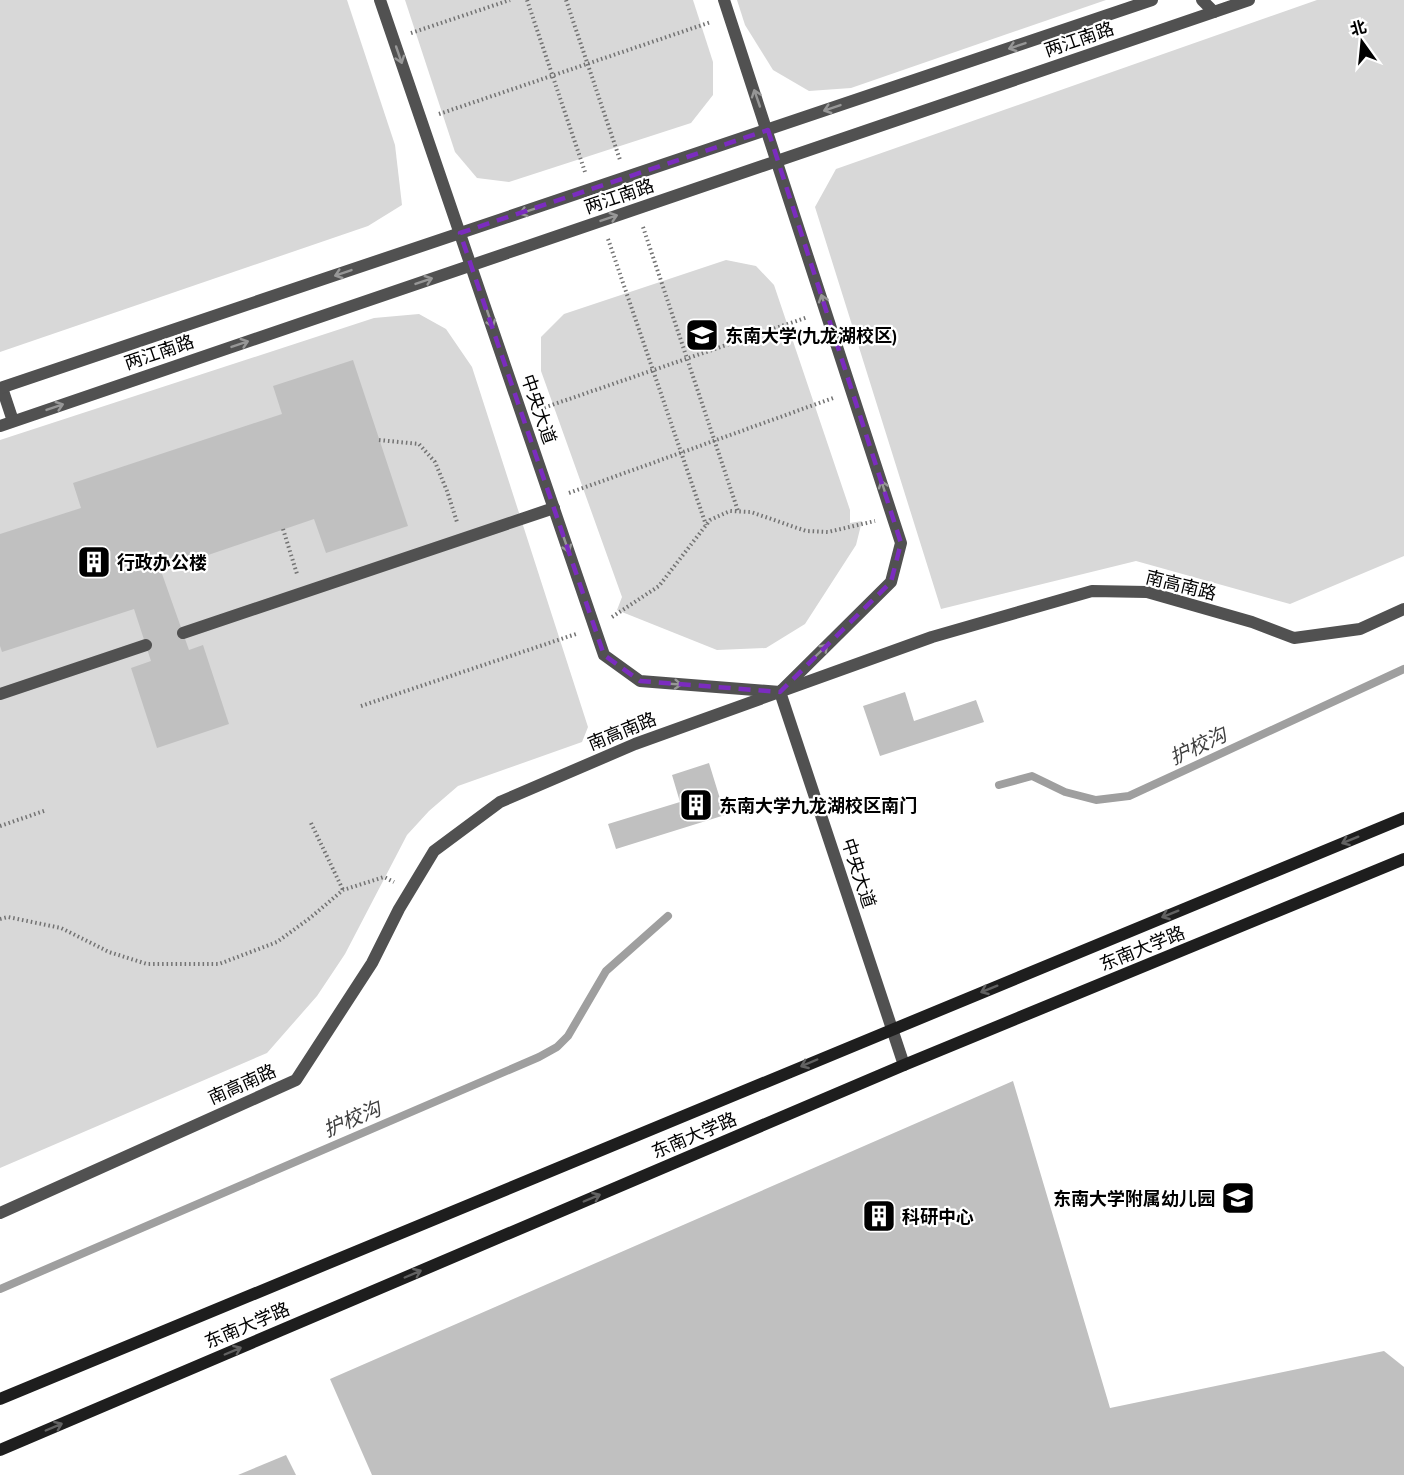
<svg xmlns="http://www.w3.org/2000/svg" width="1404" height="1475" viewBox="0 0 1404 1475" font-family="'PT Sans Narrow','Noto Sans SC',sans-serif">
  <rect width="100%" height="100%" fill="#fff"/>
  <g fill="#d8d8d8">
    <polygon points="0,0 347,0 395,145 402,205 368,226 0,352"/>
    <polygon points="405,0 693,0 713,62 713,95 691,123 509,182 477,178 455,152"/>
    <polygon points="737,0 1106,0 851,88 809,91 773,70 745,25"/>
    <polygon points="1317,0 1404,0 1404,556 1290,604 1136,561 941,609 815,207 836,169"/>
    <polygon points="726,260 756,266 774,285 850,510 850,523 862,521 856,545 805,624 766,648 717,650 617,610 622,597 541,371 541,337 564,314"/>
    <polygon points="419,314 446,329 472,367 588,727 582,742 458,786 429,811 407,835 345,954 317,996 267,1053 0,1168 0,440 374,318"/>
  </g>
  <g fill="none" stroke-linecap="round" stroke-linejoin="round">
    <g stroke="#9f9f9f" stroke-width="8">
      <polyline points="999,785 1032,776 1065,792 1096,800 1129,796 1404,669"/>
      <polyline points="0,1289 539,1057 557,1047 568,1036 606,971 668,916"/>
    </g>
  </g>
  <g fill="#c0c0c0">
    <polygon points="353,360 408,526 326,553 314,519 161,571 189,650 203,645 229,724 157,748 131,668 151,661 134,609 2,652 0,646 0,534 81,508 73,483 282,414 273,386"/>
    <polygon points="905,692 914,721 976,700 984,722 880,756 863,706"/>
    <polygon points="709,763 725,815 616,849 608,824 680,802 672,775"/>
    <polygon points="1013,1081 1110,1408 1384,1351 1404,1367 1404,1475 372,1475 330,1379"/>
    <polygon points="286,1455 296,1475 238,1475"/>
  </g>
  <g fill="none" stroke-linecap="round" stroke-linejoin="round">
    <g stroke="#737373" stroke-width="4" stroke-dasharray="1.5 3" stroke-linecap="butt">
      <polyline points="527,0 585,172"/>
      <polyline points="566,0 620,160"/>
      <polyline points="411,33 510,0"/>
      <polyline points="439,114 711,22"/>
      <polyline points="643,227 738,511"/>
      <polyline points="608,239 706,525"/>
      <polyline points="540,409 808,317"/>
      <polyline points="379,440 419,444 435,462 447,491 457,522"/>
      <polyline points="569,493 833,398"/>
      <polyline points="283,529 297,574"/>
      <polyline points="612,617 659,586 710,520 730,511 751,512 806,531 828,532 875,521"/>
      <polyline points="361,706 576,634"/>
      <polyline points="311,823 343,890"/>
      <polyline points="0,826 44,811"/>
      <polyline points="0,919 8,917 61,928 109,952 147,964 219,964 277,942 310,918 343,890 384,877 394,882"/>
    </g>
    <g stroke="#515151" stroke-width="12">
      <polyline points="1202,0 1214,12"/>
      <polyline points="2,388 13,421"/>
      <polyline points="183,633 554,508"/>
      <polyline points="0,694 146,645"/>
    </g>
    <g stroke="#515151" stroke-width="12">
      <polyline points="380,0 604,655 640,681 780,692 891,582 901,543 724,0"/>
      <polyline points="0,388 1152,0"/>
      <polyline points="0,426 1249,0"/>
      <polyline points="780,692 904,1065"/>
      <polyline points="0,1213 296,1080 372,963 399,909 434,851 500,802 635,744 932,637 1092,591 1147,592 1252,622 1294,638 1360,629 1404,609"/>
    </g>
    <g stroke="#1e1e1e" stroke-width="12">
      <polyline points="0,1399 1404,818"/>
      <polyline points="0,1450 904,1065 1404,859"/>
    </g>
  </g>
  <defs><path id="oneway-shaft" d="M-6 0H5M1.5-3L5.5 0L1.5 3" fill="none" stroke-width="1.6" stroke-linecap="round" stroke-linejoin="round" transform="scale(1.5)"/></defs>
  <g stroke="#979797">
    <use href="#oneway-shaft" transform="translate(1017 46) rotate(161)"/>
    <use href="#oneway-shaft" transform="translate(399 55) rotate(71)"/>
    <use href="#oneway-shaft" transform="translate(757 98) rotate(-109)"/>
    <use href="#oneway-shaft" transform="translate(832 108) rotate(161)"/>
    <use href="#oneway-shaft" transform="translate(528 211) rotate(162)"/>
    <use href="#oneway-shaft" transform="translate(609 218) rotate(-19)"/>
    <use href="#oneway-shaft" transform="translate(343 273) rotate(161)"/>
    <use href="#oneway-shaft" transform="translate(424 281) rotate(-19)"/>
    <use href="#oneway-shaft" transform="translate(824 303) rotate(-108)"/>
    <use href="#oneway-shaft" transform="translate(490 319) rotate(71)"/>
    <use href="#oneway-shaft" transform="translate(240 344) rotate(-19)"/>
    <use href="#oneway-shaft" transform="translate(55 407) rotate(-19)"/>
    <use href="#oneway-shaft" transform="translate(884 489) rotate(-108)"/>
    <use href="#oneway-shaft" transform="translate(566 544) rotate(71)"/>
    <use href="#oneway-shaft" transform="translate(821 651) rotate(-44)"/>
    <use href="#oneway-shaft" transform="translate(673 684) rotate(4)"/>
  </g>
  <g stroke="#626262">
    <use href="#oneway-shaft" transform="translate(1350 840) rotate(158)"/>
    <use href="#oneway-shaft" transform="translate(1170 914) rotate(158)"/>
    <use href="#oneway-shaft" transform="translate(989 989) rotate(158)"/>
    <use href="#oneway-shaft" transform="translate(809 1063) rotate(157)"/>
    <use href="#oneway-shaft" transform="translate(592 1198) rotate(-23)"/>
    <use href="#oneway-shaft" transform="translate(413 1274) rotate(-23)"/>
    <use href="#oneway-shaft" transform="translate(233 1351) rotate(-23)"/>
    <use href="#oneway-shaft" transform="translate(54 1427) rotate(-23)"/>
  </g>
  <path fill="none" stroke="#7b2cbf" stroke-width="4.5" stroke-dasharray="12 8" stroke-linejoin="round" d="M768,130L901,543L891,582L780,692L640,681L604,655L460,233Z"/>
  <defs>
    <g id="university-square" transform="scale(1.725)"><rect x="-9" y="-9" width="18" height="18" rx="4" fill="#000" stroke="#fff"/><path d="M0-5L7-2L0 1L-7-2ZM-4 1L0 2.5L4 1V4Q0 6-4 4Z" fill="#fff"/></g>
    <g id="building-square" transform="scale(1.725)"><rect x="-9" y="-9" width="18" height="18" rx="4" fill="#000" stroke="#fff"/><path d="M-4-6H4V6H1V3H-1V6H-4ZM-2.5-4.3h1.7v1.8h-1.7ZM.8-4.3h1.7v1.8H.8ZM-2.5-1h1.7V.8h-1.7ZM.8-1h1.7V.8H.8Z" fill="#fff"/></g>
    <g id="school-square" transform="scale(1.725)"><rect x="-9" y="-9" width="18" height="18" rx="4" fill="#000" stroke="#fff"/><path d="M0-5L7-2L0 1L-7-2ZM-4 1L0 2.5L4 1V4Q0 6-4 4Z" fill="#fff"/></g>
  </defs>
  <g fill-rule="evenodd">
    <use href="#university-square" x="702" y="335"/>
    <use href="#building-square" x="94" y="562"/>
    <use href="#building-square" x="696" y="805"/>
    <use href="#school-square" x="1238" y="1198"/>
    <use href="#building-square" x="879" y="1216"/>
  </g>
  <g text-anchor="middle" dominant-baseline="central" stroke-width="4.5" stroke-linejoin="round" paint-order="stroke">
    <g font-size="18" fill="#000" stroke="#fff">
      <text transform="translate(1079 39) rotate(-19)">两江南路</text>
      <text transform="translate(619 196) rotate(-19)">两江南路</text>
      <text transform="translate(159 352) rotate(-19)">两江南路</text>
      <text transform="translate(539 409) rotate(71)">中央大道</text>
      <text transform="translate(1181 585) rotate(14)">南高南路</text>
      <text transform="translate(622 731) rotate(-22)">南高南路</text>
      <text transform="translate(859 873) rotate(72)">中央大道</text>
      <text transform="translate(1142 948) rotate(-22)">东南大学路</text>
      <text transform="translate(242 1084) rotate(-24)">南高南路</text>
      <text transform="translate(694 1135) rotate(-23)">东南大学路</text>
      <text transform="translate(247 1325) rotate(-23)">东南大学路</text>
    </g>
    <g font-size="18" font-weight="bold" fill="#000" stroke="#fff" text-anchor="start">
      <text x="725" y="335">东南大学(九龙湖校区)</text>
      <text x="117" y="562">行政办公楼</text>
      <text x="719" y="805">东南大学九龙湖校区南门</text>
      <text x="1215" y="1198" text-anchor="end">东南大学附属幼儿园</text>
      <text x="902" y="1216">科研中心</text>
    </g>
    <g font-size="20" font-style="italic" fill="#404040" stroke="#fff">
      <text transform="translate(1198 746) rotate(-25)">护校沟</text>
      <text transform="translate(352 1119) rotate(-23)">护校沟</text>
    </g>
  </g>
  <g transform="translate(1362 42) rotate(345)" stroke="#ffffff" stroke-width="4.5" paint-order="stroke">
  <path d="M0-4.5L10 22L0 15L-10 22Z" fill="#000000"/>
  <text y="-9" font-size="16" font-weight="bold" text-anchor="middle" fill="#000000">北</text>
  </g>
</svg>
